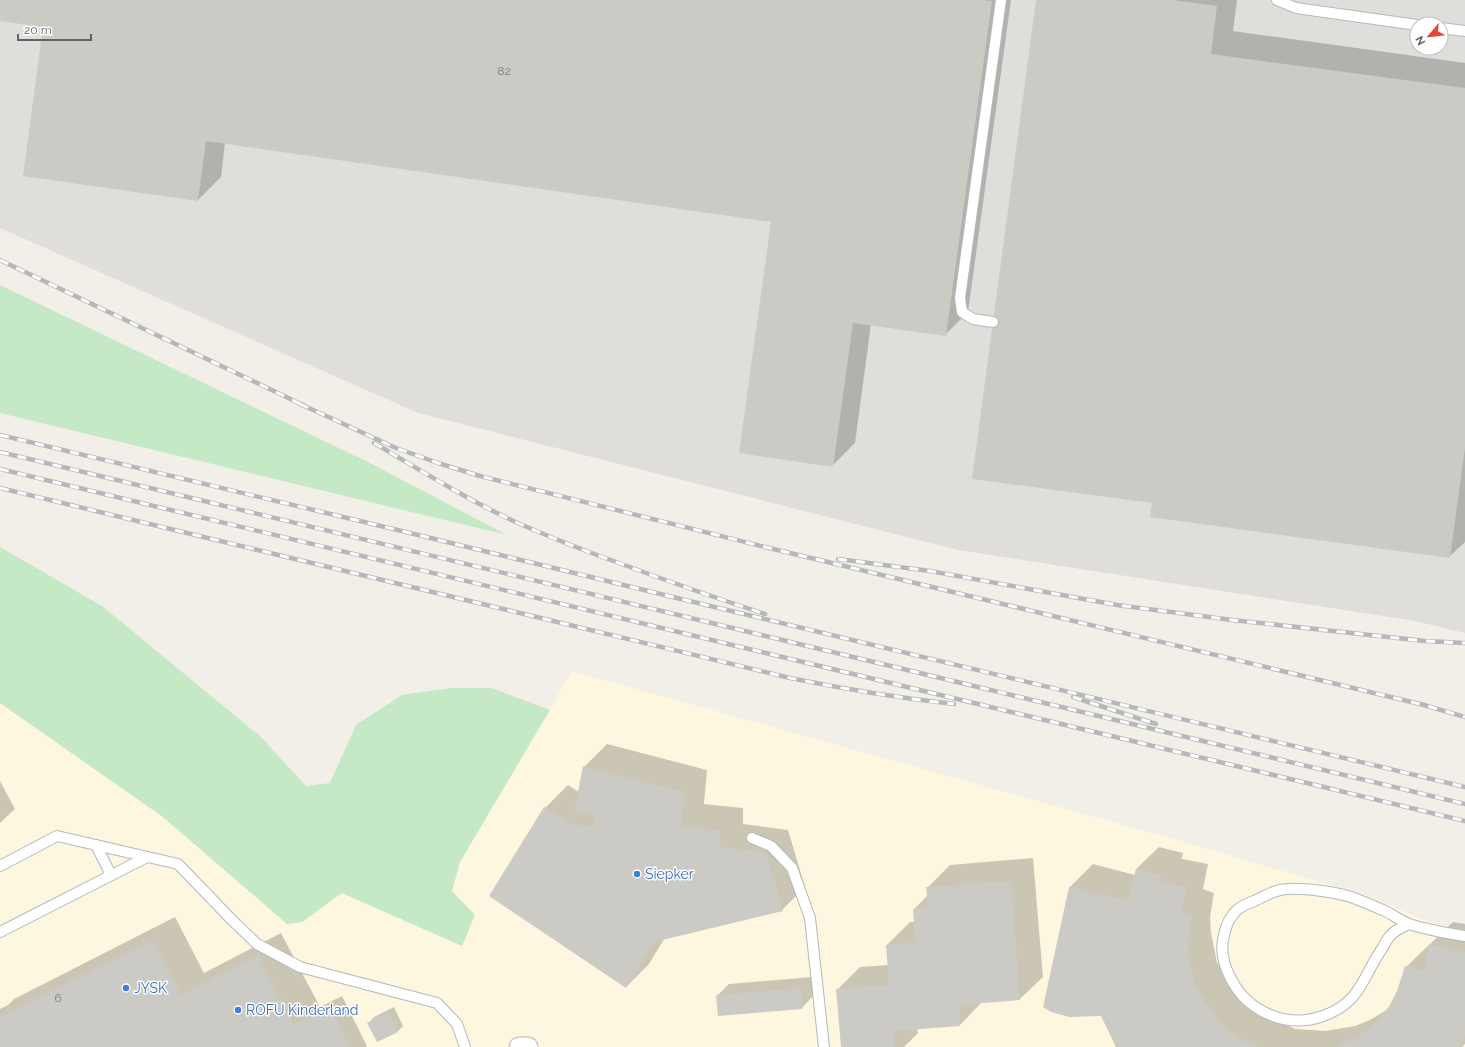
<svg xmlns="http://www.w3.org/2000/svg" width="1465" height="1047" viewBox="0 0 1465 1047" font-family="Raleway,sans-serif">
  <rect width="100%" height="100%" fill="#f1efe8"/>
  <polygon fill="#fef7e0" points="572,671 1149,832 1369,896 1431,923 1465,929 1465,1047 0,1047 0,703 163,817 287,924 302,922 341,893 462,946 452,891 460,862"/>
  <path fill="#e0deda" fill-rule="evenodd" d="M0,0H1465V633L1415,621L958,550L418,413L0,228ZM1417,24H1441V48H1417Z"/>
  <g fill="#c5e8c5">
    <polygon points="0,285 370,463 507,535 0,413"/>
    <polygon points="0,547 102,606 261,737 306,786 330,783 356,725 402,695 451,688 491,688 550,710 460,862 452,891 475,915 462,946 342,893 302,922 287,924 163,817 0,703"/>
  </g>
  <g fill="#0003">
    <polygon points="0,0 1011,0 968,312 945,335 871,324 855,443 832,466 772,219 225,143 221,177 198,200 44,26 0,20"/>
    <polygon points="1037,0 1237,0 1233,31 1465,63 1465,542 1450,556 1153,502"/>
    <polygon points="607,744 707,770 704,804 743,808 743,824 788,830 805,887 782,910 664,939 649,964 626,987 545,808 568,785 579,792 584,767"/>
    <polygon points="0,781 15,809 0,823"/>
    <polygon points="1159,847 1183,853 1182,859 1208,864 1203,889 1214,893 1210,917 1211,933 1217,962 1233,988 1267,1018 1296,1029 1325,1031 1355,1026 1370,1020 1388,1009 1398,992 1406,967 1453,922 1465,924 1465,1044 1462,1047 1117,1047 1102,1015 1044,1006 1070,887 1093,864 1135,875 1136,869"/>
    <polygon points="1033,858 1043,977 1020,999 982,1002 960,1025 917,1028 918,1033 904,1047 842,1047 837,990 860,967 888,965 887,945 910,922 915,922 914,909 928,895 927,888 950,865"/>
    <polygon points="175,917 204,973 281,933 320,1007 342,996 367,1046 366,1047 0,1047 0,1009 8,1005 14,999"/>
    <polygon points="812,977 813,996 802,1008 717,996 729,984"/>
    <polygon points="394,1007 403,1026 398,1031 378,1041 369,1023 374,1017"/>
  </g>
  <g fill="#cccac5">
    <polygon points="0,0 984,0 992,1 946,336 853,323 833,467 739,453 771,222 206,141 198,201 23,176 43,27 0,21"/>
    <polygon points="1036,0 1173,0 1217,6 1211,54 1465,88 1465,448 1450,558 1150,517 1152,503 972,479"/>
    <polygon points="583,766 685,792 681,826 720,830 720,847 766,852 783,911 654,942 626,988 489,896 544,807 572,824 594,827 595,814 574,812"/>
    <polygon points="1136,869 1161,875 1159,882 1186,887 1181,912 1192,916 1188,940 1188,956 1195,985 1211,1011 1220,1022 1232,1033 1244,1041 1259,1047 1116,1047 1101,1016 1069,1017 1051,1012 1043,1007 1069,887 1127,901"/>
    <polygon points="1011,881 1020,1000 959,1005 960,1026 894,1031 895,1047 841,1047 836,989 889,985 886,945 915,942 913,909 928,907 926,887"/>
    <polygon points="152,939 181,995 258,955 294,1025 330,1007 350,1047 0,1047 0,1017"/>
    <polygon points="1429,944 1465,952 1465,1035 1459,1047 1336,1047 1358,1036 1370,1028 1380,1018 1390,1005 1397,991 1405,966 1424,971"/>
    <polygon points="801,988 802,1009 718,1016 716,995"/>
    <polygon points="389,1012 398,1032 377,1042 367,1023"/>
  </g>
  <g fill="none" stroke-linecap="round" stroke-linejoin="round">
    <g stroke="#b5b8bc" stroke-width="12">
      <g id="service">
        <polyline points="1277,0 1296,8 1417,25"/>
        <polyline points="1441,28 1465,31"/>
        <polyline points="993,322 973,319 962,312 960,298 1001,0"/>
        <polyline points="752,838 771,846 792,868 810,918 824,1047"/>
        <polyline points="96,845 111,875"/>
        <polyline points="0,866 57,836 178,864 232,920 257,944 300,967 437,1003 457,1024 465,1047"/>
        <path d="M1409,924C1403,927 1395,930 1391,935C1388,938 1385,943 1383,947C1362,977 1362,1002 1323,1016C1287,1029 1248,1012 1231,979C1224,966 1220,950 1224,935C1226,925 1230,916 1238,909C1242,906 1249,903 1254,901C1265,896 1276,889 1288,889C1305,888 1335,892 1351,897C1362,901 1374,906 1385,911C1393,915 1400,920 1409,924C1427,930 1446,933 1465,936"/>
        <polyline points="0,932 147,857"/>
      </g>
    </g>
    <g stroke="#b5b8bc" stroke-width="21">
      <polyline id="minor" points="519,1047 528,1047"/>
    </g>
    <use href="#service" stroke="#fff" stroke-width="10"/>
    <use href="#minor" stroke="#fff" stroke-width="19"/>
    <g stroke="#b6b7b8" stroke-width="4.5">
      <g id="rail">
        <polyline points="0,260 305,406"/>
        <polyline points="300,404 396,448 438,463 480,476 765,547 1424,705 1465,717"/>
        <polyline points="0,435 410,533 677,598 1465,787"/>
        <path d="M374,443C422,471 469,501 520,524C552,538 585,551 619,563C667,581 716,598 765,614"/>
        <polyline points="0,452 1465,804"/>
        <polyline points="0,469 1465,821"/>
        <path d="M0,488L790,678C844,689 899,698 954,704"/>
        <polyline points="838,559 930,571 1117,605 1232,620 1425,641 1465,643"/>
        <polyline points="1073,697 1156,724"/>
      </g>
    </g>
    <use href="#rail" stroke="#fff" stroke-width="3" stroke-dasharray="9" stroke-linecap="butt"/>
  </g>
  <g fill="#3f7fe0" stroke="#fff" stroke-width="1.5">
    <circle cx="637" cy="874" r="4"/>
    <circle cx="126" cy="988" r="4"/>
    <circle cx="238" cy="1010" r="4"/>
  </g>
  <g text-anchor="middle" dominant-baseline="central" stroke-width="3" stroke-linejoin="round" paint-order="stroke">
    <g font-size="12" fill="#7a7d7f">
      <text x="504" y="71">82</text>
      <text x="58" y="998">6</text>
    </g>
    <g font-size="14" fill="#366cbe" stroke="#fff" text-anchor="start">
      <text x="645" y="874">Siepker</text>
      <text x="134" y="988">JYSK</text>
      <text x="246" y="1010">ROFU Kinderland</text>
    </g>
  </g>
  <g transform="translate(1429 36) rotate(242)"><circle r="19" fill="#ffffff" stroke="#bfc1c3"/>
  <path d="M0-3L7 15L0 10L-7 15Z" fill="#ea4335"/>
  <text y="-6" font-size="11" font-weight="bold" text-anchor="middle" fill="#5f6368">N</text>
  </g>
  <path d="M18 34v6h73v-6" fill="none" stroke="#5f6368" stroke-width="2"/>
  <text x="24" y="34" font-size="12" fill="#5f6368" stroke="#ffffff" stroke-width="3" paint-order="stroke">20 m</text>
</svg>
